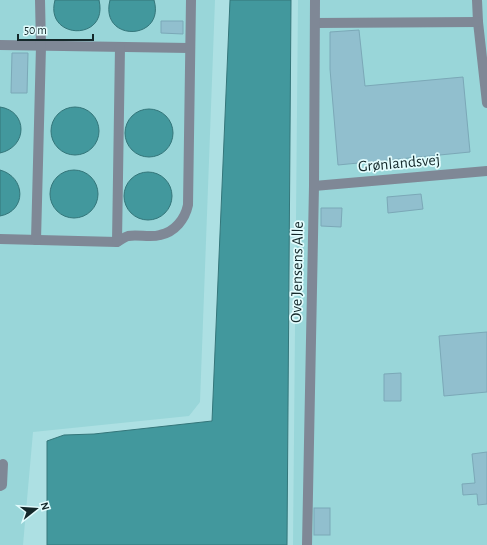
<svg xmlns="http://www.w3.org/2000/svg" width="487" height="545" viewBox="0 0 487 545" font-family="'Alegreya Sans',sans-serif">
  <rect width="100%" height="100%" fill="#ade0e3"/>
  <g fill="#99d6d9">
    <polygon points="0,0 215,0 200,402 189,416 33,432 23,545 0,545"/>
    <polygon points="298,0 487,0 487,545 293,545"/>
  </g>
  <g fill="#42989d" stroke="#34767a">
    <path d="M55,0H99C109,42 44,40 55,0Z"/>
    <path d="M110,0H154C166,41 99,43 110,0Z"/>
    <polygon points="230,0 291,0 287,545 47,545 47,441 64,435 94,434 212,421"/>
    <path d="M0,107C28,111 28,147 0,153Z"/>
    <circle cx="75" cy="131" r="24"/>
    <circle cx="149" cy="133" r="24"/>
    <path d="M0,170C26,177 27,211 0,216Z"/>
    <circle cx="74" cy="194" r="24"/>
    <circle cx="148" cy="196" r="24"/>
  </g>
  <g fill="#91bfce" stroke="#7ba8b7">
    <polygon points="161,21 183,21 183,34 161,33"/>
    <polygon points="359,30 365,86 463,77 470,152 338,165 330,69 330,32"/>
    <polygon points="12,53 28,53 27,93 11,93"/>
    <polygon points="421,194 423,209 388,213 387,197"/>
    <polygon points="321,208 342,208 341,227 321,226"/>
    <polygon points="487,332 487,392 444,396 439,336"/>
    <polygon points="401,373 401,401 384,401 384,374"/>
    <polygon points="487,452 487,504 478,505 477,494 463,495 462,484 475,483 472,454"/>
    <rect x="314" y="508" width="16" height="27"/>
  </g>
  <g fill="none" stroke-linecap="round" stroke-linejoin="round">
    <g stroke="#7f8896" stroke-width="10">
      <polyline points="477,0 478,22 487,103"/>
      <polyline points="315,23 478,22"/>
      <polyline points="0,45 189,48"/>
      <polyline points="314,186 487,171"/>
      <path d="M0,239L117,242C121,240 124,237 128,236C138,234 150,238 160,235C175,232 185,219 188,205L191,0"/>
      <polyline points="36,240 41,46 40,0"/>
      <polyline points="117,242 120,47"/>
      <polyline points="0,486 2,485 3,464"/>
      <polyline points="307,545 314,186 315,0"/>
    </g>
  </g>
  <g text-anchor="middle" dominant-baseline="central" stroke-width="3.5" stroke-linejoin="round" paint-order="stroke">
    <g font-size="16" fill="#14282a" stroke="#e2fcfd">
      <text transform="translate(399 163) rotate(-5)">Grønlandsvej</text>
      <text transform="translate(297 272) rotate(-89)">Ove Jensens Alle</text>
    </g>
  </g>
  <g transform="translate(36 509) rotate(73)" stroke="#e2fcfd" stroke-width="3" paint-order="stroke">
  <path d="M0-3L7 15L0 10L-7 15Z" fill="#14282a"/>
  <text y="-6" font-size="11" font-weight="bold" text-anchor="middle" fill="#14282a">N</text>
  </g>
  <path d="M18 34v6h75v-6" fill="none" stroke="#14282a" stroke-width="2"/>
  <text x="24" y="34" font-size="12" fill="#14282a" stroke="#e2fcfd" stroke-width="3" paint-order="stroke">50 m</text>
</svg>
